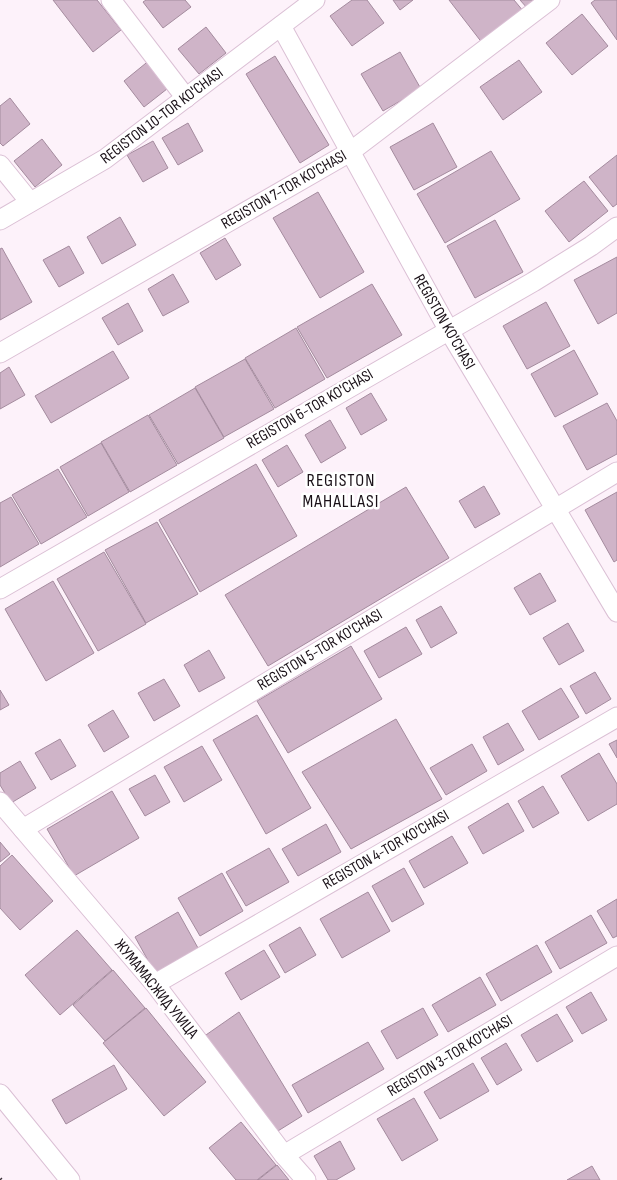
<svg xmlns="http://www.w3.org/2000/svg" width="617" height="1180" viewBox="0 0 617 1180" font-family="'Sofia Sans Condensed',sans-serif">
  <rect width="100%" height="100%" fill="#fdf2fa"/>
  <g fill="#cfb4c8" stroke="#a48b9e">
    <polygon points="53,0 97,0 121,30 93,52"/>
    <polygon points="146,0 185,0 191,7 163,28 143,2"/>
    <polygon points="352,0 367,0 384,23 352,46 330,16"/>
    <polygon points="393,0 413,0 400,10"/>
    <polygon points="449,0 514,0 524,12 483,44"/>
    <polygon points="520,0 540,0 528,9"/>
    <polygon points="595,0 617,0 617,40 591,3"/>
    <polygon points="582,14 608,46 572,75 546,43"/>
    <polygon points="206,27 226,53 199,74 178,49"/>
    <polygon points="400,52 421,89 383,111 361,74"/>
    <polygon points="275,56 329,145 300,163 246,74"/>
    <polygon points="151,59 172,85 144,107 124,81"/>
    <polygon points="519,60 542,92 503,120 480,87"/>
    <polygon points="10,98 30,124 3,146 0,143 0,106"/>
    <polygon points="188,123 203,151 178,165 162,138"/>
    <polygon points="433,123 457,167 414,190 390,147"/>
    <polygon points="42,139 62,165 35,187 14,161"/>
    <polygon points="153,141 168,168 143,182 127,155"/>
    <polygon points="491,151 520,199 445,243 417,194"/>
    <polygon points="617,155 617,204 613,207 589,177"/>
    <polygon points="584,181 608,211 569,242 545,211"/>
    <polygon points="318,192 364,272 320,298 273,218"/>
    <polygon points="120,217 136,245 102,264 87,237"/>
    <polygon points="495,220 523,272 475,298 447,246"/>
    <polygon points="225,238 241,265 216,280 200,253"/>
    <polygon points="69,246 84,273 59,287 43,260"/>
    <polygon points="2,248 32,302 0,320 0,249"/>
    <polygon points="617,257 617,313 598,324 574,280"/>
    <polygon points="173,274 189,302 163,316 148,289"/>
    <polygon points="372,284 402,335 327,378 297,327"/>
    <polygon points="546,302 570,346 527,369 503,326"/>
    <polygon points="128,303 143,331 118,345 102,318"/>
    <polygon points="296,328 325,379 275,408 245,358"/>
    <polygon points="574,350 598,394 555,417 531,374"/>
    <polygon points="113,351 129,378 51,423 35,396"/>
    <polygon points="245,359 274,409 224,437 195,387"/>
    <polygon points="9,367 25,395 0,409 0,373"/>
    <polygon points="195,388 224,438 178,464 149,415"/>
    <polygon points="371,393 387,420 361,435 346,408"/>
    <polygon points="607,403 617,421 617,454 587,470 563,426"/>
    <polygon points="148,415 177,465 130,492 101,442"/>
    <polygon points="330,420 346,448 321,463 305,435"/>
    <polygon points="101,443 129,492 88,516 60,467"/>
    <polygon points="287,445 303,472 278,487 262,460"/>
    <polygon points="256,464 297,536 200,592 159,520"/>
    <polygon points="58,469 87,517 41,544 12,495"/>
    <polygon points="484,486 500,514 475,528 459,501"/>
    <polygon points="406,487 449,558 268,666 225,595"/>
    <polygon points="617,492 617,560 614,562 585,510"/>
    <polygon points="11,497 39,544 0,567 0,503"/>
    <polygon points="157,522 198,594 146,623 105,550"/>
    <polygon points="104,552 146,624 98,651 57,579"/>
    <polygon points="540,573 556,601 530,615 514,588"/>
    <polygon points="53,581 94,653 46,681 5,609"/>
    <polygon points="441,606 457,633 431,648 416,620"/>
    <polygon points="568,623 584,651 559,665 543,638"/>
    <polygon points="406,627 422,654 379,678 364,651"/>
    <polygon points="351,646 382,699 288,753 257,701"/>
    <polygon points="209,650 225,678 199,692 184,665"/>
    <polygon points="595,672 611,699 586,714 570,686"/>
    <polygon points="164,679 180,706 154,721 138,693"/>
    <polygon points="561,688 579,717 539,740 522,711"/>
    <polygon points="0,690 9,705 0,710"/>
    <polygon points="113,710 129,737 104,752 88,725"/>
    <polygon points="257,715 311,808 266,834 213,740"/>
    <polygon points="396,719 442,799 351,849 302,772"/>
    <polygon points="508,723 524,750 498,765 483,737"/>
    <polygon points="60,739 76,766 51,780 35,753"/>
    <polygon points="617,740 617,758 609,744"/>
    <polygon points="472,744 487,771 446,795 430,768"/>
    <polygon points="202,746 222,780 184,802 164,767"/>
    <polygon points="599,753 617,784 617,804 588,821 561,776"/>
    <polygon points="20,761 36,788 11,803 0,785 0,773"/>
    <polygon points="155,775 170,802 145,816 129,789"/>
    <polygon points="543,786 559,813 533,828 518,801"/>
    <polygon points="112,791 139,838 74,876 47,829"/>
    <polygon points="508,803 524,831 483,854 468,827"/>
    <polygon points="326,824 341,852 298,876 282,849"/>
    <polygon points="452,836 468,863 424,888 409,861"/>
    <polygon points="0,842 10,854 0,862"/>
    <polygon points="269,848 289,882 246,906 226,872"/>
    <polygon points="12,855 53,901 20,930 0,908 0,866"/>
    <polygon points="404,868 424,904 392,922 372,886"/>
    <polygon points="222,873 243,911 200,936 178,898"/>
    <polygon points="368,892 390,931 342,958 320,919"/>
    <polygon points="617,899 617,936 613,938 597,911"/>
    <polygon points="178,912 198,948 155,973 135,937"/>
    <polygon points="591,915 607,943 560,969 545,942"/>
    <polygon points="300,927 316,955 285,973 269,945"/>
    <polygon points="77,930 112,970 60,1015 25,975"/>
    <polygon points="537,945 552,972 501,1001 486,974"/>
    <polygon points="264,950 280,977 241,1000 225,973"/>
    <polygon points="113,970 145,1008 105,1041 73,1005"/>
    <polygon points="480,977 496,1005 448,1032 432,1005"/>
    <polygon points="591,992 607,1020 582,1034 566,1007"/>
    <polygon points="146,1008 206,1082 164,1116 103,1043"/>
    <polygon points="423,1008 438,1035 397,1059 381,1031"/>
    <polygon points="239,1012 302,1116 273,1134 203,1037"/>
    <polygon points="557,1014 573,1041 537,1062 521,1035"/>
    <polygon points="368,1042 384,1069 308,1113 292,1085"/>
    <polygon points="506,1043 522,1070 497,1085 481,1058"/>
    <polygon points="473,1063 489,1091 440,1119 424,1092"/>
    <polygon points="114,1065 127,1089 66,1124 52,1100"/>
    <polygon points="414,1098 438,1140 402,1161 377,1119"/>
    <polygon points="241,1122 276,1165 257,1180 236,1180 209,1148"/>
    <polygon points="340,1141 355,1169 336,1180 328,1180 314,1156"/>
    <polygon points="277,1165 289,1180 258,1180"/>
    <polygon points="592,1166 600,1180 567,1180"/>
  </g>
  <g fill="none" stroke-linecap="round" stroke-linejoin="round">
    <g stroke="#dbc0d5" stroke-width="21">
      <g id="minor">
        <polyline points="111,0 186,98"/>
        <polyline points="281,26 448,329 617,612"/>
        <polyline points="0,165 30,202"/>
        <polyline points="0,220 105,159 315,0"/>
        <polyline points="0,353 350,152 550,0"/>
        <polyline points="0,589 533,282 591,246 617,227"/>
        <polyline points="0,802 155,984 284,1155 306,1180"/>
        <polyline points="23,829 617,472"/>
        <polyline points="155,984 617,717"/>
        <polyline points="0,1094 70,1180"/>
        <polyline points="284,1155 617,956"/>
      </g>
    </g>
    <use href="#minor" stroke="#fff" stroke-width="19"/>
    <polyline stroke="#3c3239" stroke-width="4" stroke-dasharray="2.5 5" stroke-linecap="butt" points="0,1179 1,1180"/>
  </g>
  <g text-anchor="middle" dominant-baseline="central" stroke-width="5" stroke-linejoin="round" paint-order="stroke">
    <g font-size="16" fill="#191017" stroke="#fff">
      <text transform="translate(162 116) rotate(-37)">REGISTON 10-TOR KO'CHASI</text>
      <text transform="translate(284 190) rotate(-30)">REGISTON 7-TOR KO'CHASI</text>
      <text transform="translate(444 322) rotate(60)">REGISTON KO'CHASI</text>
      <text transform="translate(310 409) rotate(-30)">REGISTON 6-TOR KO'CHASI</text>
      <text transform="translate(320 650) rotate(-31)">REGISTON 5-TOR KO'CHASI</text>
      <text transform="translate(386 850) rotate(-30)">REGISTON 4-TOR KO'CHASI</text>
      <text transform="translate(156 989) rotate(51)">ЖУМАМАСЖИД УЛИЦА</text>
      <text transform="translate(450 1056) rotate(-31)">REGISTON 3-TOR KO'CHASI</text>
    </g>
    <g font-size="18" letter-spacing="1" fill="#191017" stroke="#fff">
      <text x="341" y="480">REGISTON<tspan x="341" dy="21">MAHALLASI</tspan></text>
    </g>
  </g>
</svg>
